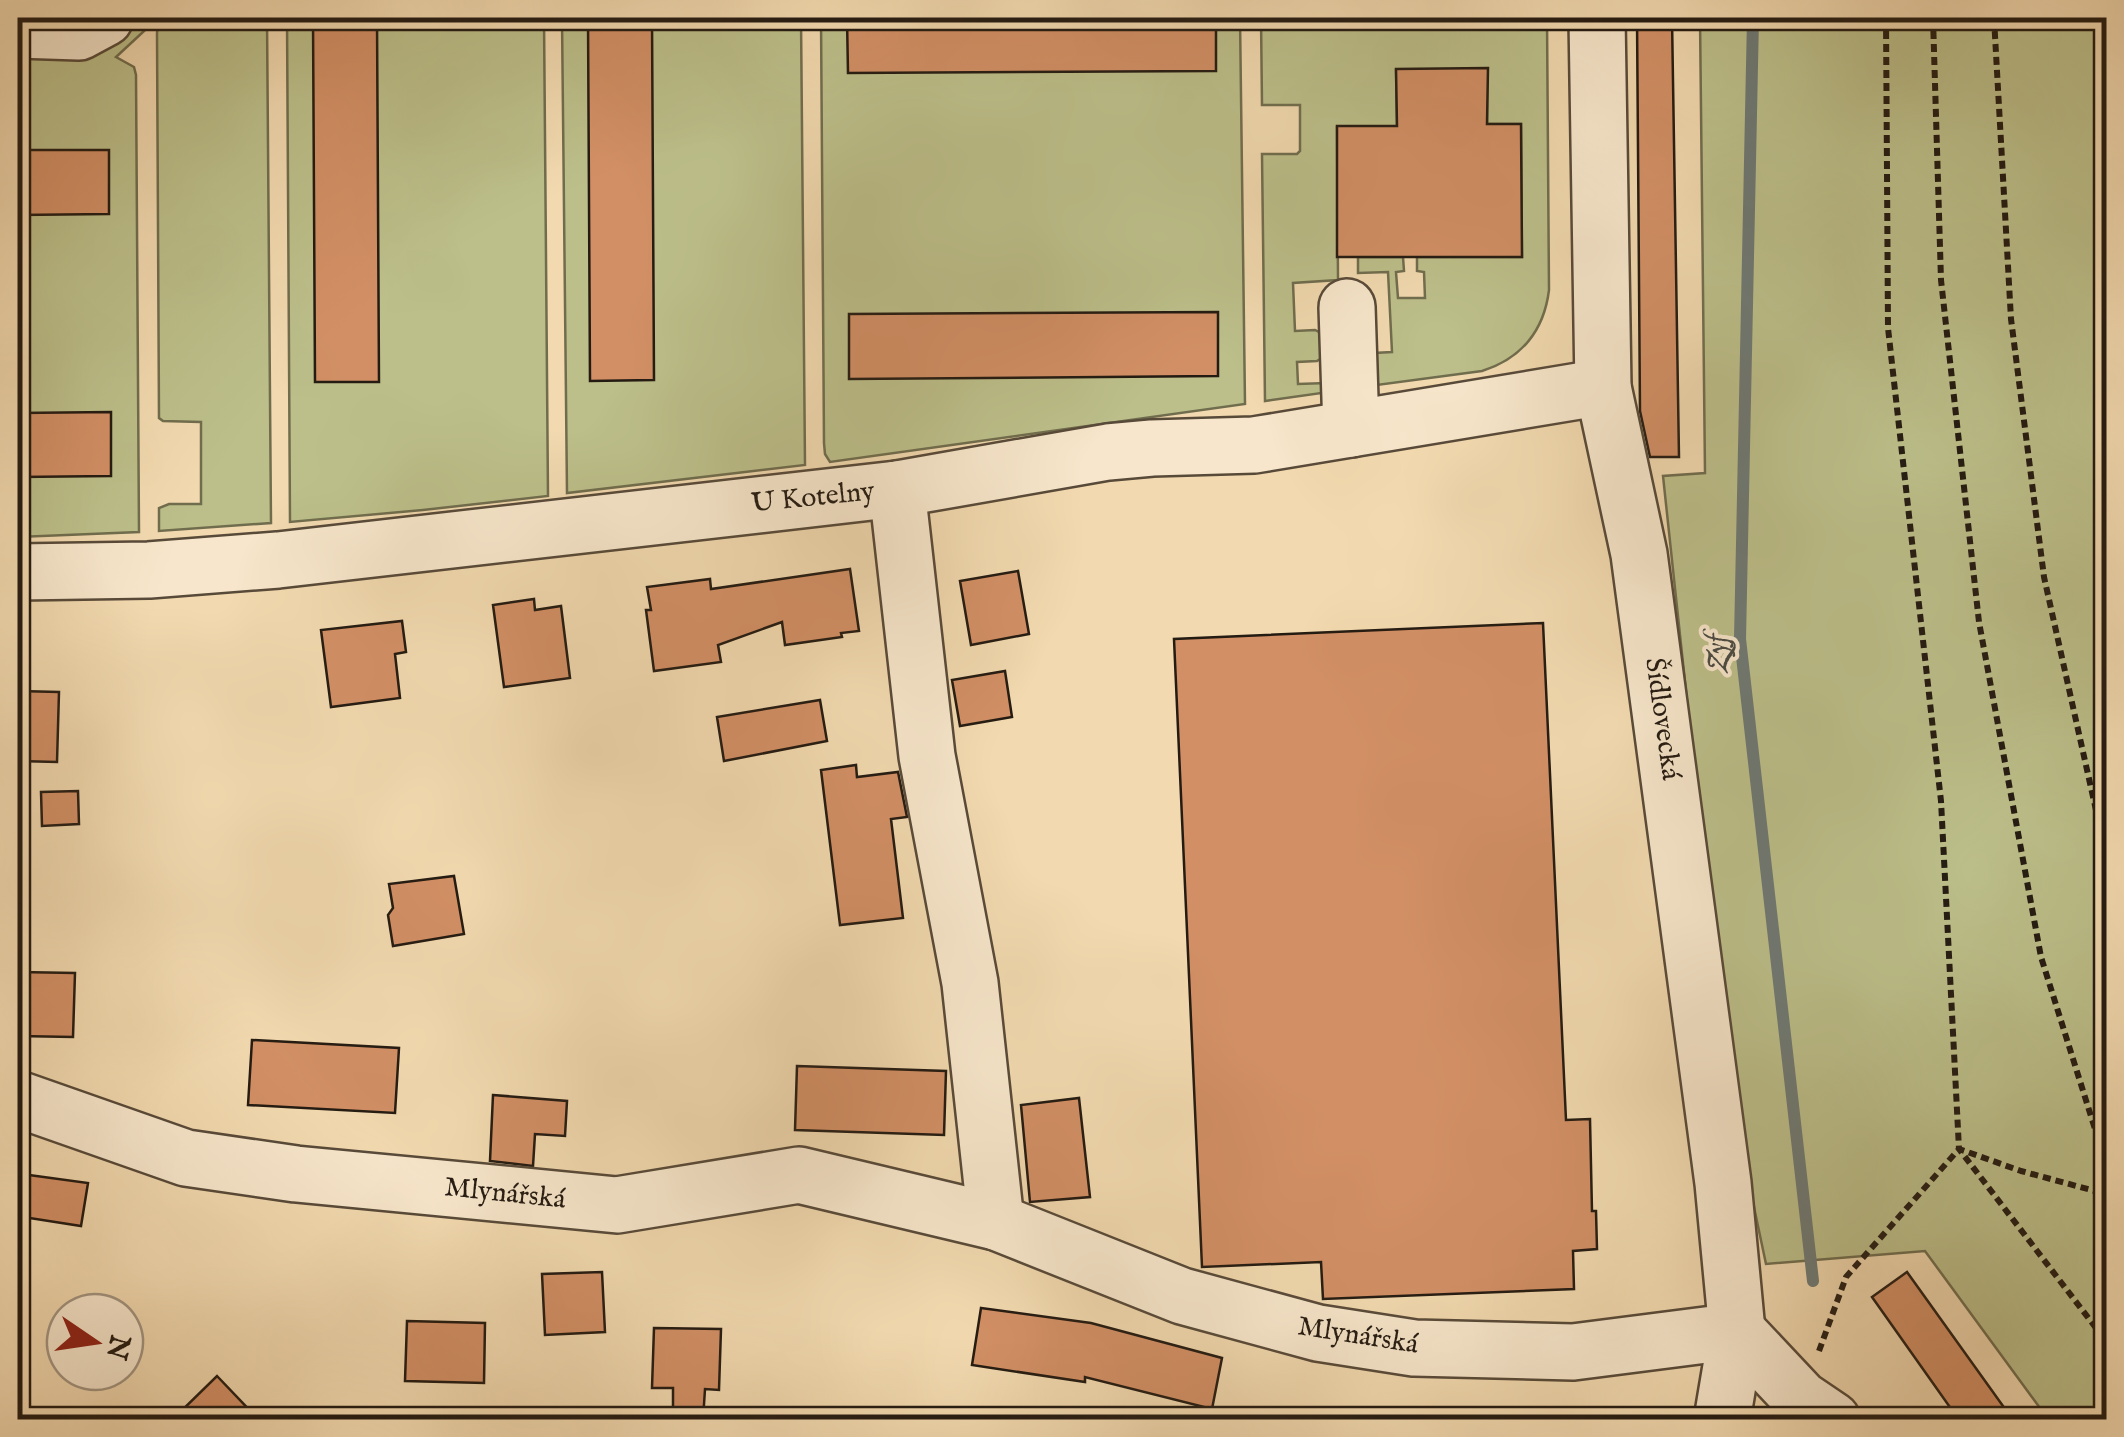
<svg xmlns="http://www.w3.org/2000/svg" width="2124" height="1437" viewBox="0 0 2124 1437" font-family="'IM FELL English',serif">
  <rect width="100%" height="100%" fill="#f2d9af"/>
  <filter id="stains"><feTurbulence type="fractalNoise" baseFrequency=".002" numOctaves="4"/><feColorMatrix values="0 0 0 0 .2 0 0 0 0 .09 0 0 0 0 .02 0 0 0 .5 -.17"/></filter>
  <radialGradient id="worn" r=".72"><stop offset=".6" stop-color="#630" stop-opacity="0"/><stop offset="1" stop-color="#630" stop-opacity=".3"/></radialGradient>
  <g fill="#bcbf8a" stroke="#706d4e" stroke-width="2.5">
    <polygon points="18,18 267,18 271,523 159,531 159,508 169,504 201,504 201,422 163,421 159,418 157,34 158,18 116,57 134,67 136,75 139,532 18,537"/>
    <polygon points="287,18 544,18 548,496 423,510 290,522"/>
    <polygon points="562,18 801,18 805,465 567,493"/>
    <polygon points="821,18 1240,18 1245,404 830,462 825,454 824,443"/>
    <path d="M1261,18H1547L1549,290C1544,331 1521,359 1482,371L1377,385L1371,377L1374,353L1392,352L1388,272L1358,273V257H1403L1404,271L1396,272L1398,298H1425L1424,272L1417,271V257H1522L1521,124H1487V69L1396,70L1397,126L1337,127L1338,280L1293,283L1295,331L1315,330L1321,333L1323,357L1317,361L1297,362L1298,384L1327,383L1336,391L1265,401L1262,154H1297L1300,151V105H1262Z"/>
    <polygon points="1700,18 2106,18 2106,1419 2048,1419 1925,1251 1766,1264 1728,1084 1663,476 1705,473"/>
  </g>
  <g fill="none" stroke-linecap="round" stroke-linejoin="round">
    <polyline stroke="#6e7974" stroke-width="12" points="1753,18 1740,639 1813,1281"/>
  </g>
  <g fill="#d28f65" stroke="#241b12" stroke-width="2.5">
    <polygon points="313,18 377,18 379,382 315,382"/>
    <polygon points="588,18 652,18 654,380 590,381"/>
    <polygon points="847,18 1216,18 1216,71 848,73"/>
    <polygon points="1637,18 1672,18 1679,457 1650,457 1640,411"/>
    <polygon points="1488,68 1487,124 1521,124 1522,257 1337,257 1337,126 1397,126 1396,69"/>
    <polygon points="18,150 109,150 109,214 18,215"/>
    <polygon points="1218,312 1218,376 849,379 849,314"/>
    <polygon points="111,412 111,476 18,477 18,413"/>
    <polygon points="850,569 859,631 841,633 842,637 785,645 782,622 718,645 721,662 654,671 646,610 651,610 647,587 710,579 711,589"/>
    <polygon points="1018,571 1029,634 971,645 960,581"/>
    <polygon points="534,599 535,610 561,606 570,678 504,687 493,605"/>
    <polygon points="402,621 406,652 395,654 400,698 331,707 321,630"/>
    <polygon points="1543,623 1566,1120 1590,1119 1592,1211 1596,1211 1597,1249 1573,1251 1574,1289 1323,1299 1321,1262 1202,1267 1174,639"/>
    <polygon points="1005,671 1012,717 960,726 952,680"/>
    <polygon points="18,691 59,692 57,762 18,761"/>
    <polygon points="820,700 827,741 724,761 717,717"/>
    <polygon points="856,765 857,777 898,772 907,817 891,819 903,918 840,925 821,770"/>
    <polygon points="78,791 79,824 42,826 41,792"/>
    <polygon points="454,876 464,934 393,946 388,915 393,908 389,884"/>
    <polygon points="18,972 75,973 73,1037 18,1036"/>
    <polygon points="252,1040 399,1048 395,1113 248,1105"/>
    <polygon points="797,1066 946,1071 944,1135 795,1130"/>
    <polygon points="493,1095 567,1101 565,1136 535,1134 533,1166 490,1161"/>
    <polygon points="1079,1098 1090,1197 1030,1202 1021,1105"/>
    <polygon points="29,1175 88,1183 81,1226 23,1217"/>
    <polygon points="602,1272 605,1332 545,1335 542,1274"/>
    <polygon points="1907,1272 1965,1353 2013,1420 1959,1420 1872,1297"/>
    <polygon points="981,1308 1091,1323 1222,1358 1212,1409 1085,1377 1085,1382 972,1365"/>
    <polygon points="407,1321 485,1323 484,1383 405,1381"/>
    <polygon points="654,1328 721,1329 719,1390 705,1389 703,1420 673,1420 673,1388 652,1388"/>
    <polygon points="217,1376 259,1420 172,1420"/>
  </g>
  <g fill="none" stroke-linecap="round" stroke-linejoin="round">
    <g stroke="#584a39" stroke-width="60">
      <g id="minor">
        <polyline points="1597,18 1603,387 1639,554 1723,1183 1737,1331 1722,1420"/>
        <polyline points="18,30 79,32 105,18"/>
        <polyline points="1347,307 1351,429"/>
        <polyline points="897,489 927,756 970,983 996,1222"/>
        <polyline points="18,572 149,570 278,560 897,489 1108,452 1152,448 1254,445 1603,387"/>
        <polyline points="18,1099 186,1158 296,1174 617,1205 799,1175 996,1222 1182,1296 1318,1333 1414,1348 1573,1352 1737,1331"/>
        <polyline points="1737,1331 1801,1399 1832,1420"/>
      </g>
    </g>
    <g stroke="#241b12" stroke-width="6" stroke-dasharray="8 5" stroke-linecap="butt">
      <polyline points="1886,18 1888,328 1941,801 1959,1149 2106,1341"/>
      <polyline points="1933,18 1941,280 1979,622 2041,957 2106,1164"/>
      <polyline points="1994,18 2011,319 2044,577 2106,855"/>
      <polyline points="1819,1351 1846,1277 1959,1149 2021,1171 2106,1194"/>
    </g>
    <use href="#minor" stroke="#f7e6cb" stroke-width="55"/>
  </g>
  <g text-anchor="middle" dominant-baseline="central" stroke-width="8" stroke-linejoin="round" paint-order="stroke">
    <g font-size="28" fill="#241b12" stroke="#f7e6cb">
      <text transform="translate(813 498) rotate(-6)">U Kotelny</text>
      <text transform="translate(1662 719) rotate(82)">Šídlovecká</text>
      <text transform="translate(505 1194) rotate(6)">Mlynářská</text>
      <text transform="translate(1358 1336) rotate(9)">Mlynářská</text>
    </g>
    <g font-size="30" font-style="italic" fill="#494a43" stroke="#f7e6cb">
      <text transform="translate(1718 653) rotate(-94)">Zyf</text>
    </g>
  </g>
  <rect width="2124" height="1437" fill="none" stroke="#f2d9af" stroke-width="60"/>
  <rect x="20" y="20" width="2084" height="1397" fill="none" stroke="#241b12" stroke-width="5"/>
  <rect x="30" y="30" width="2064" height="1377" fill="none" stroke="#241b12" stroke-width="2.5"/>
  <g transform="translate(95 1342) rotate(103)"><circle r="48" fill="#f7e6cb" stroke="#a39581" stroke-width="2.5"/>
  <path d="M0-8L18 38L0 25L-18 38Z" fill="#8f2418"/>
  <text y="-15" font-size="28" font-weight="bold" text-anchor="middle" fill="#241b12">N</text>
  </g>
  <rect width="100%" height="100%" filter="url(#stains)"/>
  <rect width="100%" height="100%" fill="url(#worn)"/>
</svg>
